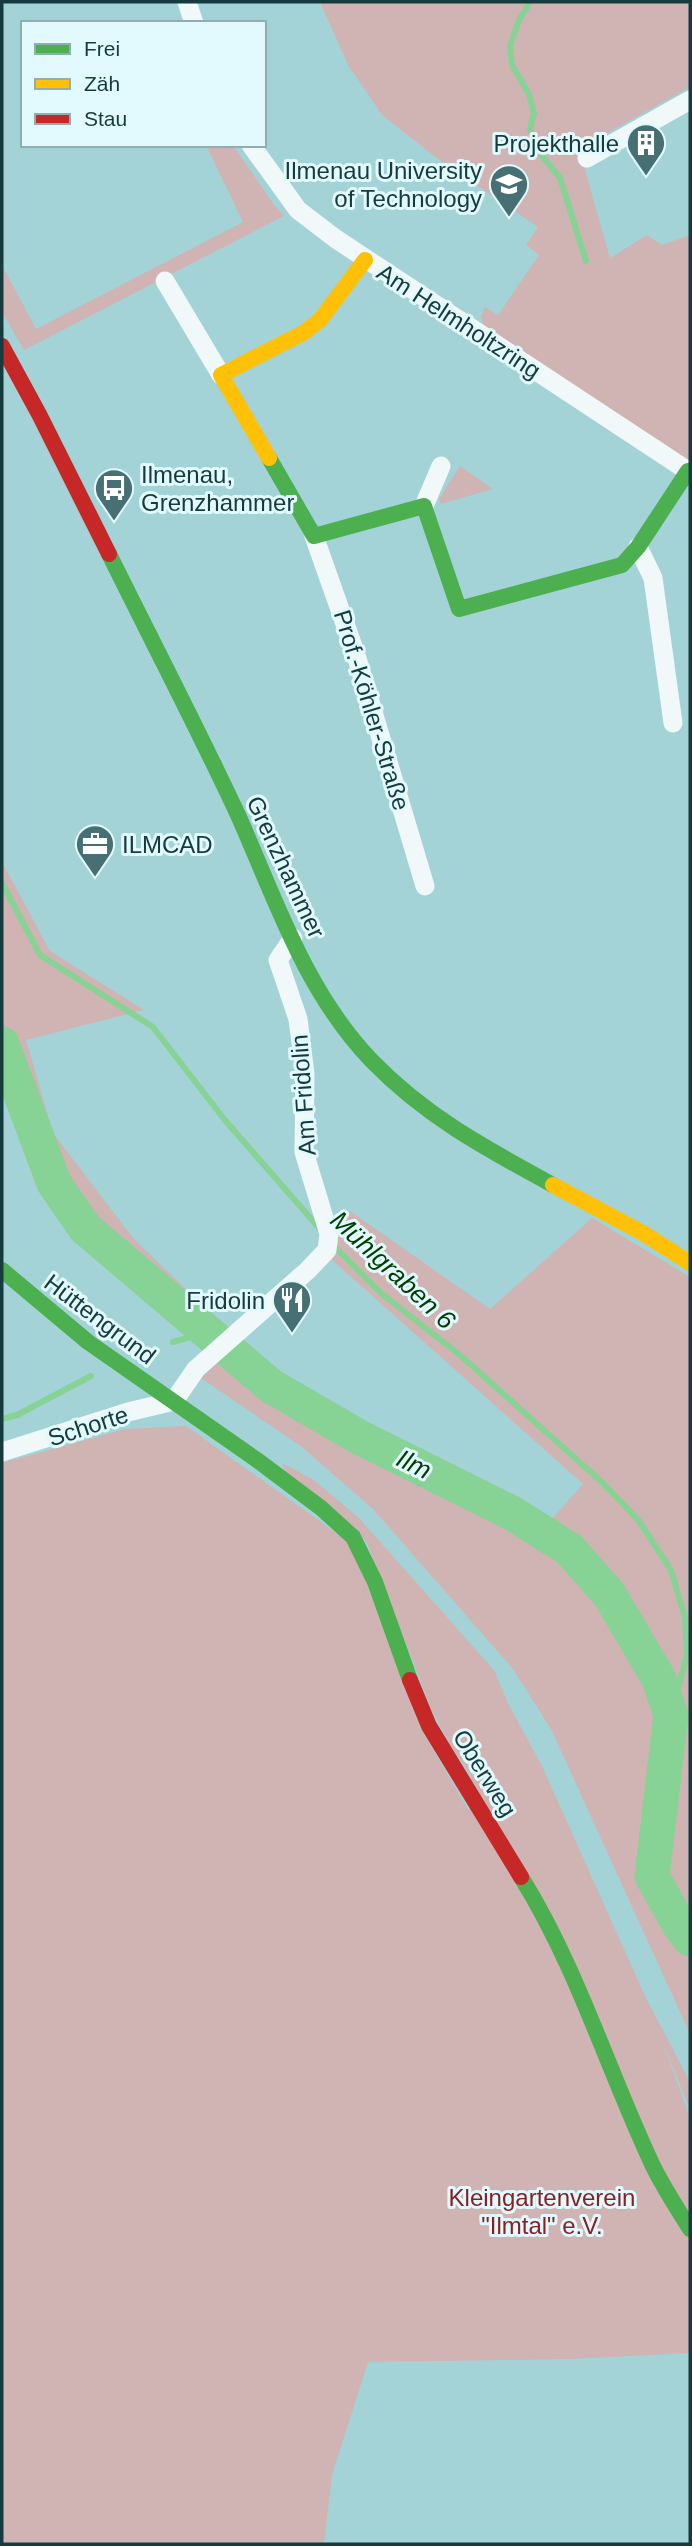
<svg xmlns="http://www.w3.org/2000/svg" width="692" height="2546" viewBox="0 0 692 2546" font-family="Helvetica,sans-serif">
  <rect width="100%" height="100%" fill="#a3d3d7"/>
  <g fill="#cfb4b3">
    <polygon points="320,2 690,2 690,87 579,149 610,258 647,235 662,245 690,235 690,461 484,327 481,317 485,307 498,315 539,255 526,245 538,227 434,156 382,115 348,65"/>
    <polygon points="206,145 233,145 275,206 284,216 24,350 2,312 2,265 36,329 243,222"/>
    <polygon points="460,466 493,489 441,504 439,499"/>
    <polygon points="2,862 50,951 144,1010 26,1040 53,1133 133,1238 230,1332 202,1347 73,1224 52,1198 20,1120 2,1066"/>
    <polygon points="350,1211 490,1309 592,1218 690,1277 690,2034 552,1731 513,1669 373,1509 302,1447 201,1378 236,1344 267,1392 363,1429 548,1523 583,1484 332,1260 338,1231"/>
    <polygon points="186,1426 352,1544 421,1729 469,1811 471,1775 450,1745 431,1708 366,1541 286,1475 282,1463 314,1480 359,1518 494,1670 509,1705 542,1766 646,1998 690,2082 690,2110 662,2040 690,2118 690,2353 569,2359 368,2362 332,2475 324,2544 2,2544 2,1463 125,1429"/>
  </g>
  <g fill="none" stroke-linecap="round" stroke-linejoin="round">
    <g stroke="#87d295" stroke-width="6">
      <polyline points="530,2 519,20 510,46 512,65 529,94 534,113 530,129 542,156 560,178 586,261"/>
      <polyline points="2,883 40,955 153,1027 224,1119 320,1229"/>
      <polyline points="331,1243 382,1294 460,1355 604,1484 639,1521 671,1570 685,1617 687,1655 671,1715"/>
      <polyline points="173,1342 208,1332"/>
      <polyline points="2,1419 17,1415 91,1376"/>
    </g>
    <polyline stroke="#87d295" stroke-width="35" points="2,1044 54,1183 85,1228 271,1386 359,1437 512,1513 569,1549 609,1594 659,1679 671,1715 652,1876 678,1923 690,1939"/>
    <g stroke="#f1f8f9" stroke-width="19">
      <polyline points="187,2 194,23"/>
      <polyline points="251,145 298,210 336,239 688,471"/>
      <polyline points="587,158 690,100"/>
      <polyline points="165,281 221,375"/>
      <polyline points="424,506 441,466"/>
      <polyline points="314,536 356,655 425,886"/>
      <polyline points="638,547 653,578 673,723"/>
      <polyline points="2,1452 128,1412 174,1401 196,1369 307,1271 327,1250 329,1234 304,1152 305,1074 298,1019 278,960 293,938"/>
    </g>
    <g stroke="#4caf50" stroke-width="16">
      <polyline points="269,458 314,536 424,506 459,609 622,565 638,547 688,471 690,472"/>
      <path d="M109,554C152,641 197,727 238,815C276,900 305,991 371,1060C425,1116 485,1148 553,1185"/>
      <polyline points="2,1270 88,1342 257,1460 321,1508 353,1537 375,1582 410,1680"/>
      <path d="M521,1877C577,1967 607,2068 652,2164C663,2187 677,2208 690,2229"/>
    </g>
    <g stroke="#ffc107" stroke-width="16">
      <polyline points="269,458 221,375 303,333 320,320 365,260"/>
      <polyline points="553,1185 643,1233 690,1263"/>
    </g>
    <g stroke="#c62828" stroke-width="16">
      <polyline points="2,346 40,416 109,554"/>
      <polyline points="410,1680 429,1726 521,1877"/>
    </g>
  </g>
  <defs>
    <g id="building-pin" transform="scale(2.0125)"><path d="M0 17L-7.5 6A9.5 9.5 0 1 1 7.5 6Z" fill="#477074" stroke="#e2fafd"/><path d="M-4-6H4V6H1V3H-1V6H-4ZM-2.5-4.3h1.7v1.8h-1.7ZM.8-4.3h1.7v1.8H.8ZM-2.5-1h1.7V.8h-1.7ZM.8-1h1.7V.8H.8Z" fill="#fff"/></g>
    <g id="university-pin" transform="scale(2.0125)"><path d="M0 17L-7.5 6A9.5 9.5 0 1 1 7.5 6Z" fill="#477074" stroke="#e2fafd"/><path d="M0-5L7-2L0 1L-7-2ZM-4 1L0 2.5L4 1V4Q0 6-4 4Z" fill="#fff"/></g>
    <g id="bus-pin" transform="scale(2.0125)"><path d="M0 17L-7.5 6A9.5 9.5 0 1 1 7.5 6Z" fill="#477074" stroke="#e2fafd"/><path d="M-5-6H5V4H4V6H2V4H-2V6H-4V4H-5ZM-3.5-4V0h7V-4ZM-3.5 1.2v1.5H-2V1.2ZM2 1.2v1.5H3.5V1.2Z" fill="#fff"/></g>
    <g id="office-pin" transform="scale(2.0125)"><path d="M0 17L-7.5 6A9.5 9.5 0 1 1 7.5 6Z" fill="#477074" stroke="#e2fafd"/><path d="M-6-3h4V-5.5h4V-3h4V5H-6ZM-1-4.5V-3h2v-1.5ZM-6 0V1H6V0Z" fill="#fff"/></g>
    <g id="restaurant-pin" transform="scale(2.0125)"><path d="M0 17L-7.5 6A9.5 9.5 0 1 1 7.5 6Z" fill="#477074" stroke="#e2fafd"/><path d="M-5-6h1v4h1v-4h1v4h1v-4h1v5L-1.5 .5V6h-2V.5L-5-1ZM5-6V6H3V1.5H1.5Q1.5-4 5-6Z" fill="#fff"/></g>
  </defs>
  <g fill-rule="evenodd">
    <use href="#building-pin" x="646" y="143"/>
    <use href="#university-pin" x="509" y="184"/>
    <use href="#bus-pin" x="114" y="488"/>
    <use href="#office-pin" x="95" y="844"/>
    <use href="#restaurant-pin" x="292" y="1300"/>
  </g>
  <g text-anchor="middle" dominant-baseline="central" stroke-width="6" stroke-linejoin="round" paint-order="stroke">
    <g font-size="24" fill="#163b3f" stroke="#e2fafd" text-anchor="end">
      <text x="619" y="143">Projekthalle</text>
      <text x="482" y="170">Ilmenau University<tspan x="482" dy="28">of Technology</tspan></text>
      <text x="141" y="474" text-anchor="start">Ilmenau,<tspan x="141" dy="28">Grenzhammer</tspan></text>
      <text x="122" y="844" text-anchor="start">ILMCAD</text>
      <text x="265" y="1300">Fridolin</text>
    </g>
    <g font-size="24" fill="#163b3f" stroke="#e2fafd">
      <text transform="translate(459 321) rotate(33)">Am Helmholtzring</text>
      <text transform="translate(372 710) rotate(73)">Prof.-Köhler-Straße</text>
      <text transform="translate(286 867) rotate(65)">Grenzhammer</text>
      <text transform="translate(303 1095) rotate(-94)">Am Fridolin</text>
      <text transform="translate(100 1319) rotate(37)">Hüttengrund</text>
      <text transform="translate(88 1426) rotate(-18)">Schorte</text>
      <text transform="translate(485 1773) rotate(58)">Oberweg</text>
    </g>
    <g font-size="24" fill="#891e23" stroke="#e2fafd">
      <text x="542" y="2197">Kleingartenverein<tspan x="542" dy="28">"Ilmtal" e.V.</tspan></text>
    </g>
    <g font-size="26" font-style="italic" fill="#003e02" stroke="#e2fafd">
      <text transform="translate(393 1270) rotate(43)">Mühlgraben 6</text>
      <text transform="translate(414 1464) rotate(26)">Ilm</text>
    </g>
  </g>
  <rect width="692" height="2546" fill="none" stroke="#163b3f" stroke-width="7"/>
  <rect x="21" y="21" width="245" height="126" fill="#e2fafd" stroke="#90aeb1" stroke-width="2"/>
  <rect x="35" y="44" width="35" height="10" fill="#4caf50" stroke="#90aeb1" stroke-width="2"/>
  <text x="84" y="56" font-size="21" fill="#163b3f">Frei</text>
  <rect x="35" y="79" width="35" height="10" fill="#ffc107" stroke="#90aeb1" stroke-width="2"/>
  <text x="84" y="91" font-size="21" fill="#163b3f">Zäh</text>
  <rect x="35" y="114" width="35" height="10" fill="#c62828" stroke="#90aeb1" stroke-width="2"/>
  <text x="84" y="126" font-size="21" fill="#163b3f">Stau</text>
</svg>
